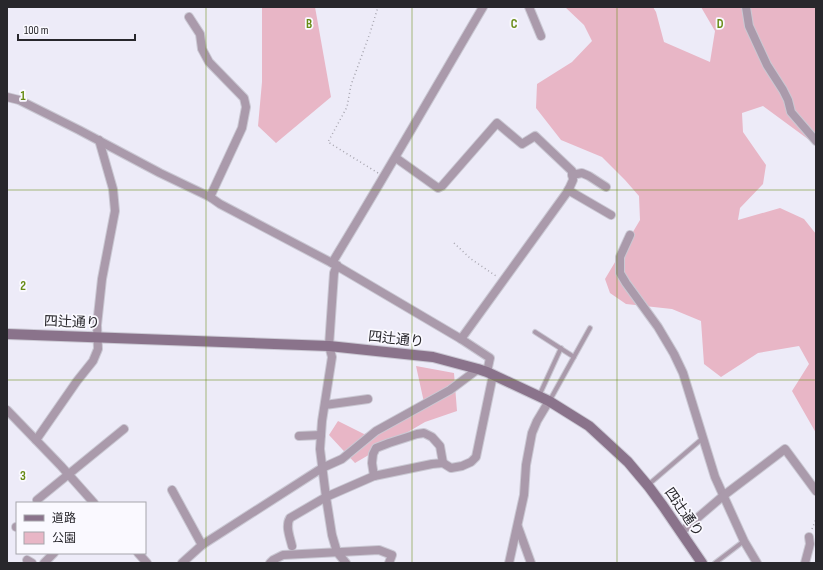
<svg xmlns="http://www.w3.org/2000/svg" width="823" height="570" viewBox="0 0 823 570" font-family="'Sofia Sans Condensed','Noto Sans JP',sans-serif">
  <rect width="100%" height="100%" fill="#edebf8"/>
  <g fill="#e8b6c6">
    <polygon points="262,7 315,7 331,97 276,143 258,126 262,82"/>
    <polygon points="565,7 653,7 656,12 664,42 710,62 715,31 701,7 816,7 816,145 763,106 742,113 743,132 766,165 763,184 740,208 738,220 780,208 804,219 816,234 816,433 792,391 809,364 799,346 758,353 721,377 704,364 701,321 672,309 626,304 610,293 605,279 640,220 639,196 625,180 602,157 561,140 536,108 537,84 572,62 592,41 584,25"/>
    <polygon points="416,366 454,373 457,411 425,422 355,463 329,435 338,421 364,434 388,429 425,407"/>
  </g>
  <g fill="none" stroke-linecap="round" stroke-linejoin="round">
    <g stroke="#cac8d3" stroke-width="6">
      <g id="lane">
        <polyline points="535,332 574,357"/>
        <polyline points="539,396 561,348"/>
        <polyline points="550,400 590,328"/>
        <polyline points="648,485 703,438"/>
        <polyline points="715,563 744,541"/>
      </g>
    </g>
    <g stroke="#cac8d3" stroke-width="10">
      <g id="street">
        <polyline points="529,7 541,36"/>
        <polyline points="746,7 749,26 767,65 783,90 788,100 791,112 816,141"/>
        <polyline points="189,17 200,34 202,49 209,62 244,98 246,107 242,128 210,197"/>
        <polyline points="7,97 19,100 79,130 160,173 210,197 220,204 332,263 461,339 490,358 487,372"/>
        <polyline points="396,158 438,188 442,186 497,123 522,144 535,136 572,171 573,180 568,191 461,339"/>
        <polyline points="572,175 582,173 589,176 606,187"/>
        <polyline points="568,190 611,215"/>
        <polyline points="630,235 620,257 620,273 626,283 658,327 674,354 683,373 715,477 744,541 757,563"/>
        <path d="M332,263C384,178 433,92 483,7"/>
        <polyline points="337,265 334,273 329,346 332,357 322,421 320,449 326,497 332,535 337,552 346,563"/>
        <polyline points="325,405 368,399"/>
        <polyline points="7,410 61,466 94,503"/>
        <polyline points="299,436 321,435"/>
        <polyline points="36,440 77,381 93,361 98,349 97,325 102,279 115,211 113,189 99,140"/>
        <polyline points="374,476 372,463 373,454 376,448 389,443 417,434 424,433 432,437 440,446 443,463"/>
        <polyline points="172,490 202,545"/>
        <polyline points="37,500 124,429"/>
        <polyline points="16,527 17,527"/>
        <polyline points="518,527 531,563"/>
        <polyline points="681,532 723,496 785,449 816,491"/>
        <path d="M292,546C290,537 285,526 290,518L326,497L374,476L432,464L443,463L451,468L462,466L471,462L476,457L493,375"/>
        <polyline points="138,553 147,563"/>
        <polyline points="27,560 32,563"/>
        <polyline points="44,563 54,553"/>
        <polyline points="182,563 202,545 322,468 342,459 376,431 450,390 478,369"/>
        <polyline points="270,563 273,560 283,555 379,550 392,555 389,563"/>
        <polyline points="509,563 524,495 526,465 532,433 537,421 549,401"/>
        <polyline points="805,563 810,544 809,537"/>
      </g>
    </g>
    <g stroke="#cac8d3" stroke-width="12">
      <polyline id="secondary" points="7,334 329,346 433,357 478,369 487,372 549,401 589,426 628,462 649,487 663,506 702,563"/>
    </g>
    <g stroke="#a7a5af" stroke-width="1.5" stroke-dasharray="1 3" stroke-linecap="butt">
      <polyline points="378,173 328,142 347,107 351,85 370,33 378,7"/>
      <polyline points="454,243 471,259 496,276"/>
      <polyline points="812,529 816,519"/>
    </g>
    <use href="#lane" stroke="#aa9aab" stroke-width="4"/>
    <use href="#street" stroke="#aa9aab" stroke-width="8"/>
    <use href="#secondary" stroke="#8a738b" stroke-width="10"/>
  </g>
  <path fill="none" stroke="#678b14" stroke-width="1" stroke-opacity="0.55" d="M206,7V563M412,7V563M617,7V563M7,190H816M7,380H816"/>
  <g text-anchor="middle" dominant-baseline="central" stroke-width="3.5" stroke-linejoin="round" paint-order="stroke">
    <g font-size="14" fill="#28272c" stroke="#faf9ff">
      <text transform="translate(72 322) rotate(2)">四辻通り</text>
      <text transform="translate(396 339) rotate(6)">四辻通り</text>
      <text transform="translate(684 512) rotate(55)">四辻通り</text>
    </g>
  </g>
  <g font-size="13" text-anchor="middle" font-weight="bold" fill="#678b14" stroke="#faf9ff" stroke-width="3.5" stroke-linejoin="round" paint-order="stroke">
    <text x="309" y="28">B</text>
    <text x="514" y="28">C</text>
    <text x="720" y="28">D</text>
    <text x="23" y="100">1</text>
    <text x="23" y="290">2</text>
    <text x="23" y="480">3</text>
  </g>
  <rect width="823" height="570" fill="none" stroke="#28272c" stroke-width="16"/>
  <rect x="16" y="502" width="130" height="52" fill="#faf9ff" stroke="#a6a5ab"/>
  <rect x="24" y="515" width="20" height="6" fill="#8a738b" stroke="#a6a5ab"/>
  <text x="52" y="522" font-size="12" fill="#28272c">道路</text>
  <rect x="24" y="532" width="20" height="12" fill="#e8b6c6" stroke="#a6a5ab"/>
  <text x="52" y="542" font-size="12" fill="#28272c">公園</text>
  <path d="M18 34v6h117v-6" fill="none" stroke="#28272c" stroke-width="2"/>
  <text x="24" y="34" font-size="12" fill="#28272c" stroke="#faf9ff" stroke-width="3" paint-order="stroke">100 m</text>
</svg>
